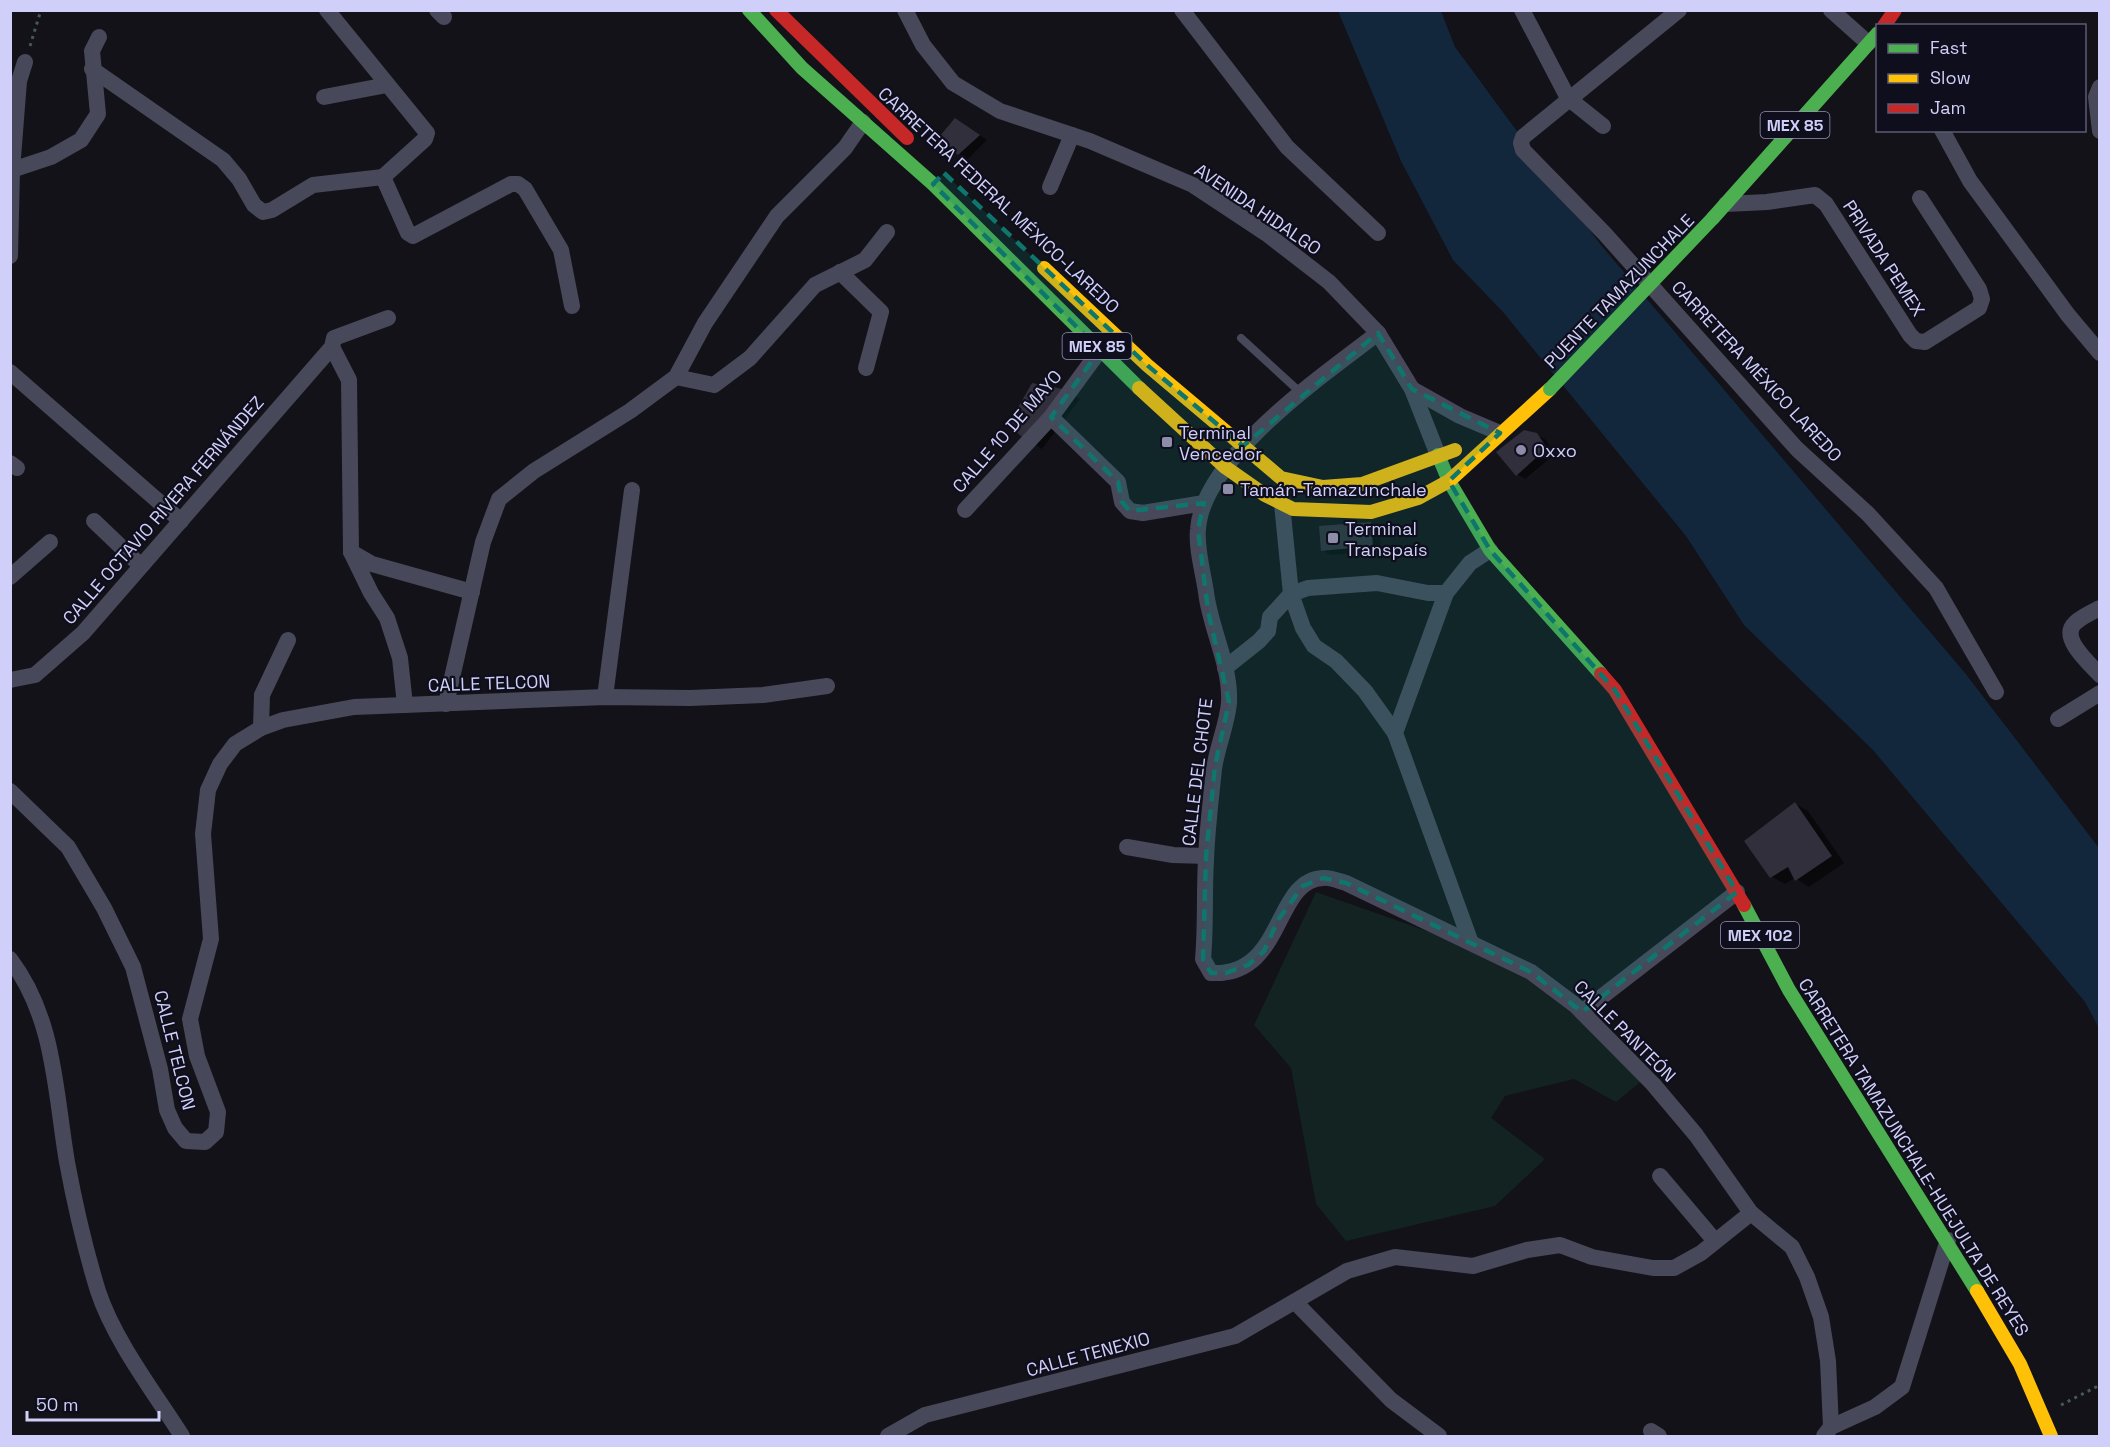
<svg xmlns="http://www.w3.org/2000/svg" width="2110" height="1447" viewBox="0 0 2110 1447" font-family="'Space Grotesk',sans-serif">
  <rect width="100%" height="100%" fill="#121218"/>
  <polygon fill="#122322" points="1316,892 1507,959 1649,1075 1616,1102 1574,1079 1505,1096 1491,1118 1545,1159 1495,1206 1346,1241 1316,1204 1291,1068 1254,1025"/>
  <polygon fill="#13273c" points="1338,11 1441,11 1455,47 1600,244 1965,673 2099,848 2099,1028 2085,1002 1873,750 1744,625 1686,536 1503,312 1453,260 1401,161"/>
  <g fill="#0007">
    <polygon points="964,125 987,140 968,159 959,154"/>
    <polygon points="1068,391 1080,399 1042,449 1030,441"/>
    <polygon points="1537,435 1546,440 1555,454 1525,479 1517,474"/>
    <polygon points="1370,523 1379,528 1381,550 1331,555 1322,550"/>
    <polygon points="1796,804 1808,811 1844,863 1809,887 1795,878 1785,884 1772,877"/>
  </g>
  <g fill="#302f3b">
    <polygon points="955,118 980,135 958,155 939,137"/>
    <polygon points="1032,383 1068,390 1029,443 1008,425"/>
    <polygon points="1524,430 1537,433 1547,448 1516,476 1496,452"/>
    <polygon points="1371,522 1373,546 1321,551 1319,526"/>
    <polygon points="1795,802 1832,856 1795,881 1788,867 1770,878 1744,841"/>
  </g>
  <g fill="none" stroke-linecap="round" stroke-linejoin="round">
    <g stroke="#48565e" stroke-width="3" stroke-dasharray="3 4.5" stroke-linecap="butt">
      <polyline points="30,46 41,10"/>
      <polyline points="2061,1405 2100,1385"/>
    </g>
    <polyline stroke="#474859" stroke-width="8" points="1241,338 1301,393"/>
    <g stroke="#474859" stroke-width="16">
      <polyline points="327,10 427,133 425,139 383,177"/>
      <polyline points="437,10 444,17"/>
      <polyline points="905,10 923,45 953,83 1000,111 1090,141 1193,185 1267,234 1329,282 1378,333 1412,389 1438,455"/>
      <polyline points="1182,10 1287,147 1378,233"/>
      <polyline points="1522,10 1568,98 1603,126"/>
      <polyline points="1679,10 1523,137 1521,143 1523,150 1605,234 1797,449 1868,514 1936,588 1996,692"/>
      <polyline points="1831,10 1868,43"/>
      <polyline points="92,69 223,160 239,179 254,205 263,212 272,210 313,185 383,177"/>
      <polyline points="2100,87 2096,97 2100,131"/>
      <polyline points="324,97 387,85"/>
      <polyline points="1942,130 1970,181 2068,315 2100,353"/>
      <polyline points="12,170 51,157 81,140 98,114 92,51 99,37"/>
      <polyline points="383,177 408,233 413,236 511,184 518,184 525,189 561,250 572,306"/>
      <polyline points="1050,187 1072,135"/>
      <polyline points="1726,204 1767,202 1815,195 1826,204 1910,335 1916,341 1925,342 1979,308 1982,299 1979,289 1920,198"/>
      <polyline points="10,256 12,170 19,81 25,62"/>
      <polyline points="840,272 881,312 866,368"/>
      <path d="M1378,333C1325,374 1203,457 1198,529C1196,548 1203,572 1206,592C1210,628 1231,665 1229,703C1227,725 1217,747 1214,769C1211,799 1207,830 1206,860C1204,893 1206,926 1203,959L1211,973C1285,977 1273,880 1323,878C1330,877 1339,881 1346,883L1531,972L1575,1005L1653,1084L1696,1135L1751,1213L1792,1247L1807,1277L1821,1317L1828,1361L1831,1427"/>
      <polyline points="332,347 349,380 351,552 372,564 472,592"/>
      <polyline points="10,372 181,521"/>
      <polyline points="676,377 714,385 750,358 815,285 865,260 887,232"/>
      <polyline points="1412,389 1460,416 1500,433"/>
      <polyline points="1051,417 1118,482 1122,502 1130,511 1143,513 1204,503"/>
      <polyline points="10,463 17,468"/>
      <polyline points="1282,504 1291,594 1303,628 1314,646 1336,661 1365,691 1395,733"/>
      <polyline points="965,510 1051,417 1100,350"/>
      <polyline points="94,521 141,566"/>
      <polyline points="351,552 371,593 387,618 400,658 405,705"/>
      <polyline points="10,577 50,542"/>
      <path d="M2100,608C2092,612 2081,617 2075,623C2059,638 2090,664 2100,675"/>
      <polyline points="1225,668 1259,641 1268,631 1270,617 1291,594 1308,588 1377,583 1428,593 1446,593"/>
      <polyline points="10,680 35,675 83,633 332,347 334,338 388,318"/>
      <polyline points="605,697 632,490"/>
      <polyline points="446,704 483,542 499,499 534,471 630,411 676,377 705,323 777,216 845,148 863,122"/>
      <polyline points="2058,719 2100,693"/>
      <polyline points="261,728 262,695 288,640"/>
      <polyline points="10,791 68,847 104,908 133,967 160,1069 167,1110 175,1128 186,1141 205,1142 216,1132 218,1112 197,1056 190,1019 211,939 203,834 208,790 220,764 235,744 261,728 283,720 354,707 605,697 690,698 763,695 827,686"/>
      <polyline points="1127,847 1173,855 1206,856"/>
      <polyline points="1471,943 1395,733 1446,593 1470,563 1490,550"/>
      <path d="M10,959C55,1018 55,1092 67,1162C75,1205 85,1249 98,1291C114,1340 154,1392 182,1436"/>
      <polyline points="1582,1012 1737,892"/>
      <polyline points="1660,1176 1715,1241"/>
      <polyline points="1296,1303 1391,1400 1439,1436"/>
      <polyline points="1651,1431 1659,1436"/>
      <polyline points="888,1436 925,1415 1235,1336 1347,1271 1395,1257 1473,1266 1527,1250 1560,1245 1592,1257 1653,1268 1674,1268 1701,1253 1751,1213"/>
      <polyline points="1824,1436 1831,1427 1875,1407 1902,1387 1948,1240"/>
    </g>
    <g stroke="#4caf50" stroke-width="14">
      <polyline points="749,10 802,68 933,184 1139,388"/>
      <polyline points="1713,218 1878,33"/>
      <polyline points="1438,455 1449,481 1490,550 1601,674"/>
      <polyline points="1744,905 1789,990 1977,1291"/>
    </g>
    <g stroke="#ffc107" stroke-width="14">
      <polyline points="1044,268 1147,365 1281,478 1323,487 1362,484 1455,450"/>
      <polyline points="1139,388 1225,467 1265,495 1293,509 1371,512 1418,498 1449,481 1550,389"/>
      <polyline points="1977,1291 2020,1364 2051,1436"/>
    </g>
    <g stroke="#c62828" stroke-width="14">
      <polyline points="776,10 907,138"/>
      <polyline points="1884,26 1895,10"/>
      <polyline points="1601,674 1615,690 1744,905"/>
    </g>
    <polyline stroke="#4caf50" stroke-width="14" points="1550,389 1713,218"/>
  </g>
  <path fill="#0f766e" fill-opacity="0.2" stroke="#0f766e" stroke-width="4.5" stroke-dasharray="12 8" stroke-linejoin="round" d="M944,173L1147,365L1243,446L1378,333L1412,389L1500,433L1449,481L1490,550L1615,690L1737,892L1582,1012L1531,972L1346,883L1323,878L1303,886L1278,920L1264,951L1248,965L1226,973H1211L1203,959L1206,856L1215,766L1229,702L1208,611L1198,529L1204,503L1130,511L1122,502L1118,482L1051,417L1100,350L933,184Z"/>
  <g fill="#8d8daa" stroke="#0f0e1c" stroke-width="2">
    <rect x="1161" y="436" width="12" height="12" rx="3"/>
    <circle cx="1521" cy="450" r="6"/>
    <rect x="1222" y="483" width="12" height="12" rx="3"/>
    <rect x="1327" y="532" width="12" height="12" rx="3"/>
  </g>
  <g text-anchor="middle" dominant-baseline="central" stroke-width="4.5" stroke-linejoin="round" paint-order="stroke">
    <g fill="#0f0e1c" stroke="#9595b7" stroke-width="1.5">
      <rect x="1760.5" y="112" width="69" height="26" rx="4.5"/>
      <rect x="1062.5" y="333" width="69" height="26" rx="4.5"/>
      <rect x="1721" y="922" width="78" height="26" rx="4.5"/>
    </g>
    <g font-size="16" font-weight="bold" fill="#cfcff9">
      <text x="1795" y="125">MEX 85</text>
      <text x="1097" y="346">MEX 85</text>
      <text x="1760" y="935">MEX 102</text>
    </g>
    <g font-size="18" fill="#cfcff9" stroke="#0f0e1c">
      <text transform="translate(999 200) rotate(43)">CARRETERA FEDERAL MÉXICO-LAREDO</text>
      <text transform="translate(1258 209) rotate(34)">AVENIDA HIDALGO</text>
      <text transform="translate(1884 258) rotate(57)">PRIVADA PEMEX</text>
      <text transform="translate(1619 291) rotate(-46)">PUENTE TAMAZUNCHALE</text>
      <text transform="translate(1757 371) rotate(47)">CARRETERA MÉXICO LAREDO</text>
      <text transform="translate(1007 431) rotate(-49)">CALLE 10 DE MAYO</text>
      <text transform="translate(163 510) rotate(-49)">CALLE OCTAVIO RIVERA FERNÁNDEZ</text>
      <text transform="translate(489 683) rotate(-2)">CALLE TELCON</text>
      <text transform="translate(1197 772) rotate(-83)">CALLE DEL CHOTE</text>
      <text transform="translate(1625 1031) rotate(45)">CALLE PANTEÓN</text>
      <text transform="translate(175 1050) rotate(76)">CALLE TELCON</text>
      <text transform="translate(1914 1157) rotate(58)">CARRETERA TAMAZUNCHALE-HUEJULTA DE REYES</text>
      <text transform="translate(1088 1354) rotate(-15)">CALLE TENEXIO</text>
    </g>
    <g font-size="18" fill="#cfcff9" stroke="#0f0e1c" text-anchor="start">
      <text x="1179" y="432">Terminal<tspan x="1179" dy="21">Vencedor</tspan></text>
      <text x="1533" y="450">Oxxo</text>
      <text x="1240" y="489">Tamán-Tamazunchale</text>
      <text x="1345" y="528">Terminal<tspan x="1345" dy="21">Transpaís</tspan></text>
    </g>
  </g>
  <rect width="2110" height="1447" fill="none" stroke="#cfcff9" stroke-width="24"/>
  <rect x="1876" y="24" width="210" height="108" fill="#0f0e1c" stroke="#5c5b74" stroke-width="1.5"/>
  <rect x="1888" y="44" width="30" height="9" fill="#4caf50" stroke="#5c5b74" stroke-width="1.5"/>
  <text x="1930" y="54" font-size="18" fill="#cfcff9">Fast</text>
  <rect x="1888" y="74" width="30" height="9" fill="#ffc107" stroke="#5c5b74" stroke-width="1.5"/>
  <text x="1930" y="84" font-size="18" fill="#cfcff9">Slow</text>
  <rect x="1888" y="104" width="30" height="9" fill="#c62828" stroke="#5c5b74" stroke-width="1.5"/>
  <text x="1930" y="114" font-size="18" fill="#cfcff9">Jam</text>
  <path d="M27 1411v9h132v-9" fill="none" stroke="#cfcff9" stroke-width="3"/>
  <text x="36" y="1411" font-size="18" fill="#cfcff9" stroke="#0f0e1c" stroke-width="4.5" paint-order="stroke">50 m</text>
</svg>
